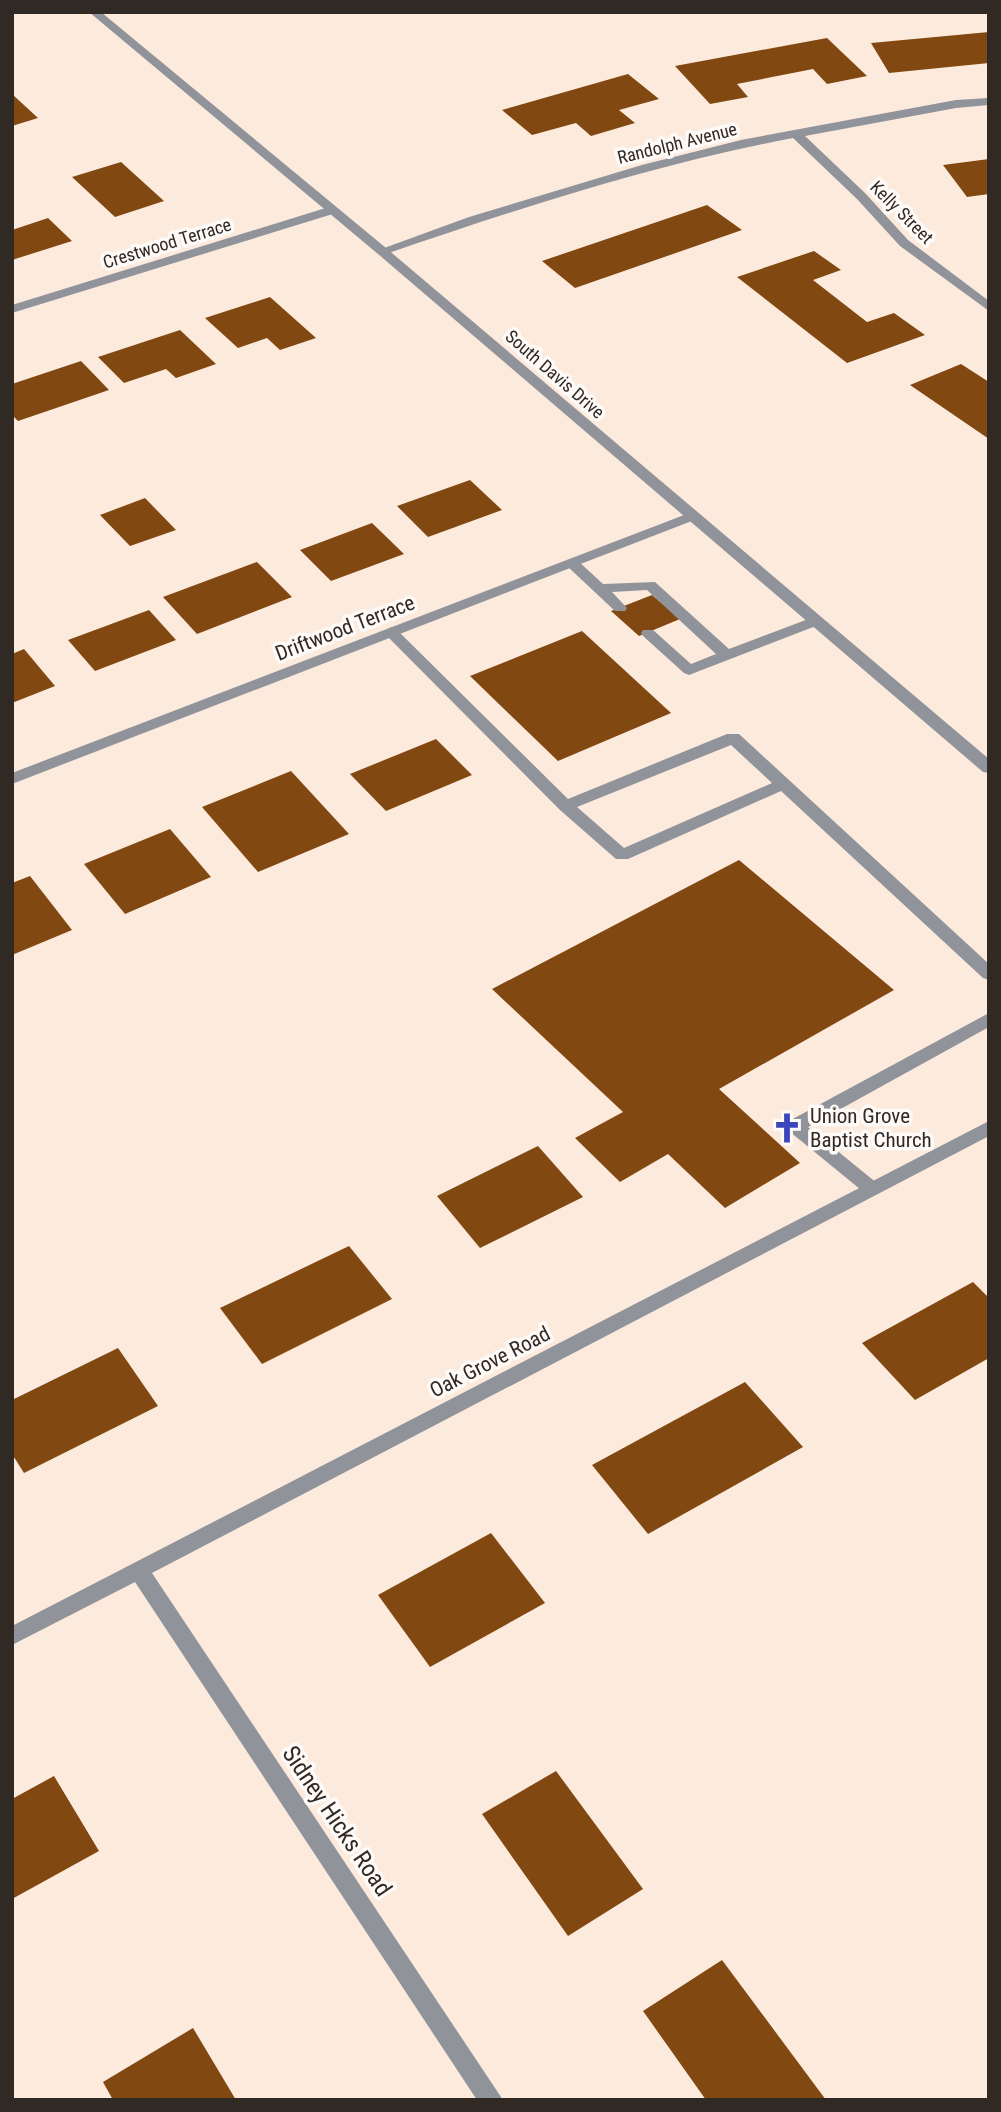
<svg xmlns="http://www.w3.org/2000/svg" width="1001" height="2112" viewBox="0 0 1001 2112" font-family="'Roboto Condensed',sans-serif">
  <rect width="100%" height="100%" fill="#fceadd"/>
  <g fill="#824812">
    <polygon points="989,32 989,63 889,73 871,43"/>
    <polygon points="827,38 867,76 827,84 813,69 737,84 748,97 710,104 675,66"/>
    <polygon points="628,74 659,99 619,110 635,123 591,136 576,123 532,135 502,110"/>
    <polygon points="12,94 38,118 12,126"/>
    <polygon points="989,159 989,194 967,197 943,165"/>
    <polygon points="121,162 164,201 115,217 72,177"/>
    <polygon points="707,205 742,230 575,288 542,261"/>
    <polygon points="48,218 72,241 12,260 12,230"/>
    <polygon points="814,251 841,270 813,280 867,322 894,313 925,335 847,363 737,277"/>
    <polygon points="270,297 316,338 280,350 267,338 238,348 205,318"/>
    <polygon points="180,330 216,364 176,378 166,369 124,383 98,357"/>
    <polygon points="81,361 109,390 18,421 12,415 12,384"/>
    <polygon points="961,364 989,382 989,439 910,385"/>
    <polygon points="470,480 502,510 428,537 397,506"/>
    <polygon points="145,498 176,530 130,546 100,515"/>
    <polygon points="372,523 404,554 331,581 300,550"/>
    <polygon points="257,562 292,597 197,634 163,597"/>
    <polygon points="652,595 680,619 639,636 611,611"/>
    <polygon points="149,610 176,640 95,671 68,640"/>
    <polygon points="582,631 671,713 558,761 470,676"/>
    <polygon points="24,649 55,686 12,703 12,654"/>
    <polygon points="436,739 472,775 386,811 350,774"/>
    <polygon points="291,771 349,834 258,872 202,807"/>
    <polygon points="170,829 211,877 125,914 84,864"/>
    <polygon points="739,860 894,990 719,1089 800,1163 725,1208 668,1154 620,1182 575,1138 623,1112 492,989"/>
    <polygon points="30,876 72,930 12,955 12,883"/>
    <polygon points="538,1146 583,1197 480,1248 437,1196"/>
    <polygon points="349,1246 392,1299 262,1364 220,1308"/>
    <polygon points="973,1282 989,1298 989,1358 915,1400 862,1343"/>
    <polygon points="118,1348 158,1406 24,1473 12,1454 12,1400"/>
    <polygon points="745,1382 803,1447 648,1534 592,1465"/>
    <polygon points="491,1533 545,1603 430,1667 378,1595"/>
    <polygon points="556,1771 643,1889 568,1936 482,1814"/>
    <polygon points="54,1776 99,1851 12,1899 12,1799"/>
    <polygon points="722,1960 826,2100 706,2100 643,2011"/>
    <polygon points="193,2028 236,2100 113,2100 103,2082"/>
  </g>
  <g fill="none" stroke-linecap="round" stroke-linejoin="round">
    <g fill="#90939a" fill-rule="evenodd">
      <polygon points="572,559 577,560 603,584 655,582 729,649 811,618 821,618 823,621 821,624 689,675 684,673 643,636 641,633 643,630 653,630 691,664 716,654 647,590 612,592 627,608 625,611 615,611 567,566 565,563 567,560"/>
      <path d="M391,627L396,629L568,799L727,734H739L989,964V980L983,978L781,791L628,859H616L560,810L386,635L384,632ZM731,745L772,783L624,848L577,807Z"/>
      <polygon points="989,1013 989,1027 808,1127 878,1184 881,1189 878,1194 866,1194 789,1131 786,1126 789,1121"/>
    </g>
    <g fill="#90939a" fill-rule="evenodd">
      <path d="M989,98V105L956,108L805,136L865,193L908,240L989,301V311L900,246L857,199L793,138C655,164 520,208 386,254L382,255L376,251L469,217L642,165L741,140L956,100Z"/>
      <polygon points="332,206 336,207 336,213 12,313 12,305"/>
      <polygon points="692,512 699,516 697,519 12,784 12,773"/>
      <polygon points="989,1121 989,1136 152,1573 503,2100 477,2100 135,1582 12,1645 12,1626"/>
    </g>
    <polygon fill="#90939a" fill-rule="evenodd" points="89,12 101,12 386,248 989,759 989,773 983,772 378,254"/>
  </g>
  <defs>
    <g id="church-bare" transform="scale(2.415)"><path d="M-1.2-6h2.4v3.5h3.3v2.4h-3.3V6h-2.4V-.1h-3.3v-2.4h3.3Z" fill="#3a47ba" stroke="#fefaf7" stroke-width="2.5" paint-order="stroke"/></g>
  </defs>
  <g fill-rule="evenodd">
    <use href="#church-bare" x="787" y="1128"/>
  </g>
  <g text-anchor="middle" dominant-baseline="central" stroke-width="7" stroke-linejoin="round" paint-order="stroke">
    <g font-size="18" fill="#302924" stroke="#fefaf7">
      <text transform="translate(677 143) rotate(-14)">Randolph Avenue</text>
      <text transform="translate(902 212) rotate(45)">Kelly Street</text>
      <text transform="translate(167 243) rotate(-17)">Crestwood Terrace</text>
      <text transform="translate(555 374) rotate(41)">South Davis Drive</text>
    </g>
    <g font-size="21" fill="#302924" stroke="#fefaf7">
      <text transform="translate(345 628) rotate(-21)">Driftwood Terrace</text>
      <text transform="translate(490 1362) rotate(-27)">Oak Grove Road</text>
    </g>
    <g font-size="21" fill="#302924" stroke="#fefaf7" text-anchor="start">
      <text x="810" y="1116">Union Grove<tspan x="810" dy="24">Baptist Church</tspan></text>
    </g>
    <g font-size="24" fill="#302924" stroke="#fefaf7">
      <text transform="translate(337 1821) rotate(56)">Sidney Hicks Road</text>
    </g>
  </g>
  <rect width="1001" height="2112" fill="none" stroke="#302924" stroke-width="28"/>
</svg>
